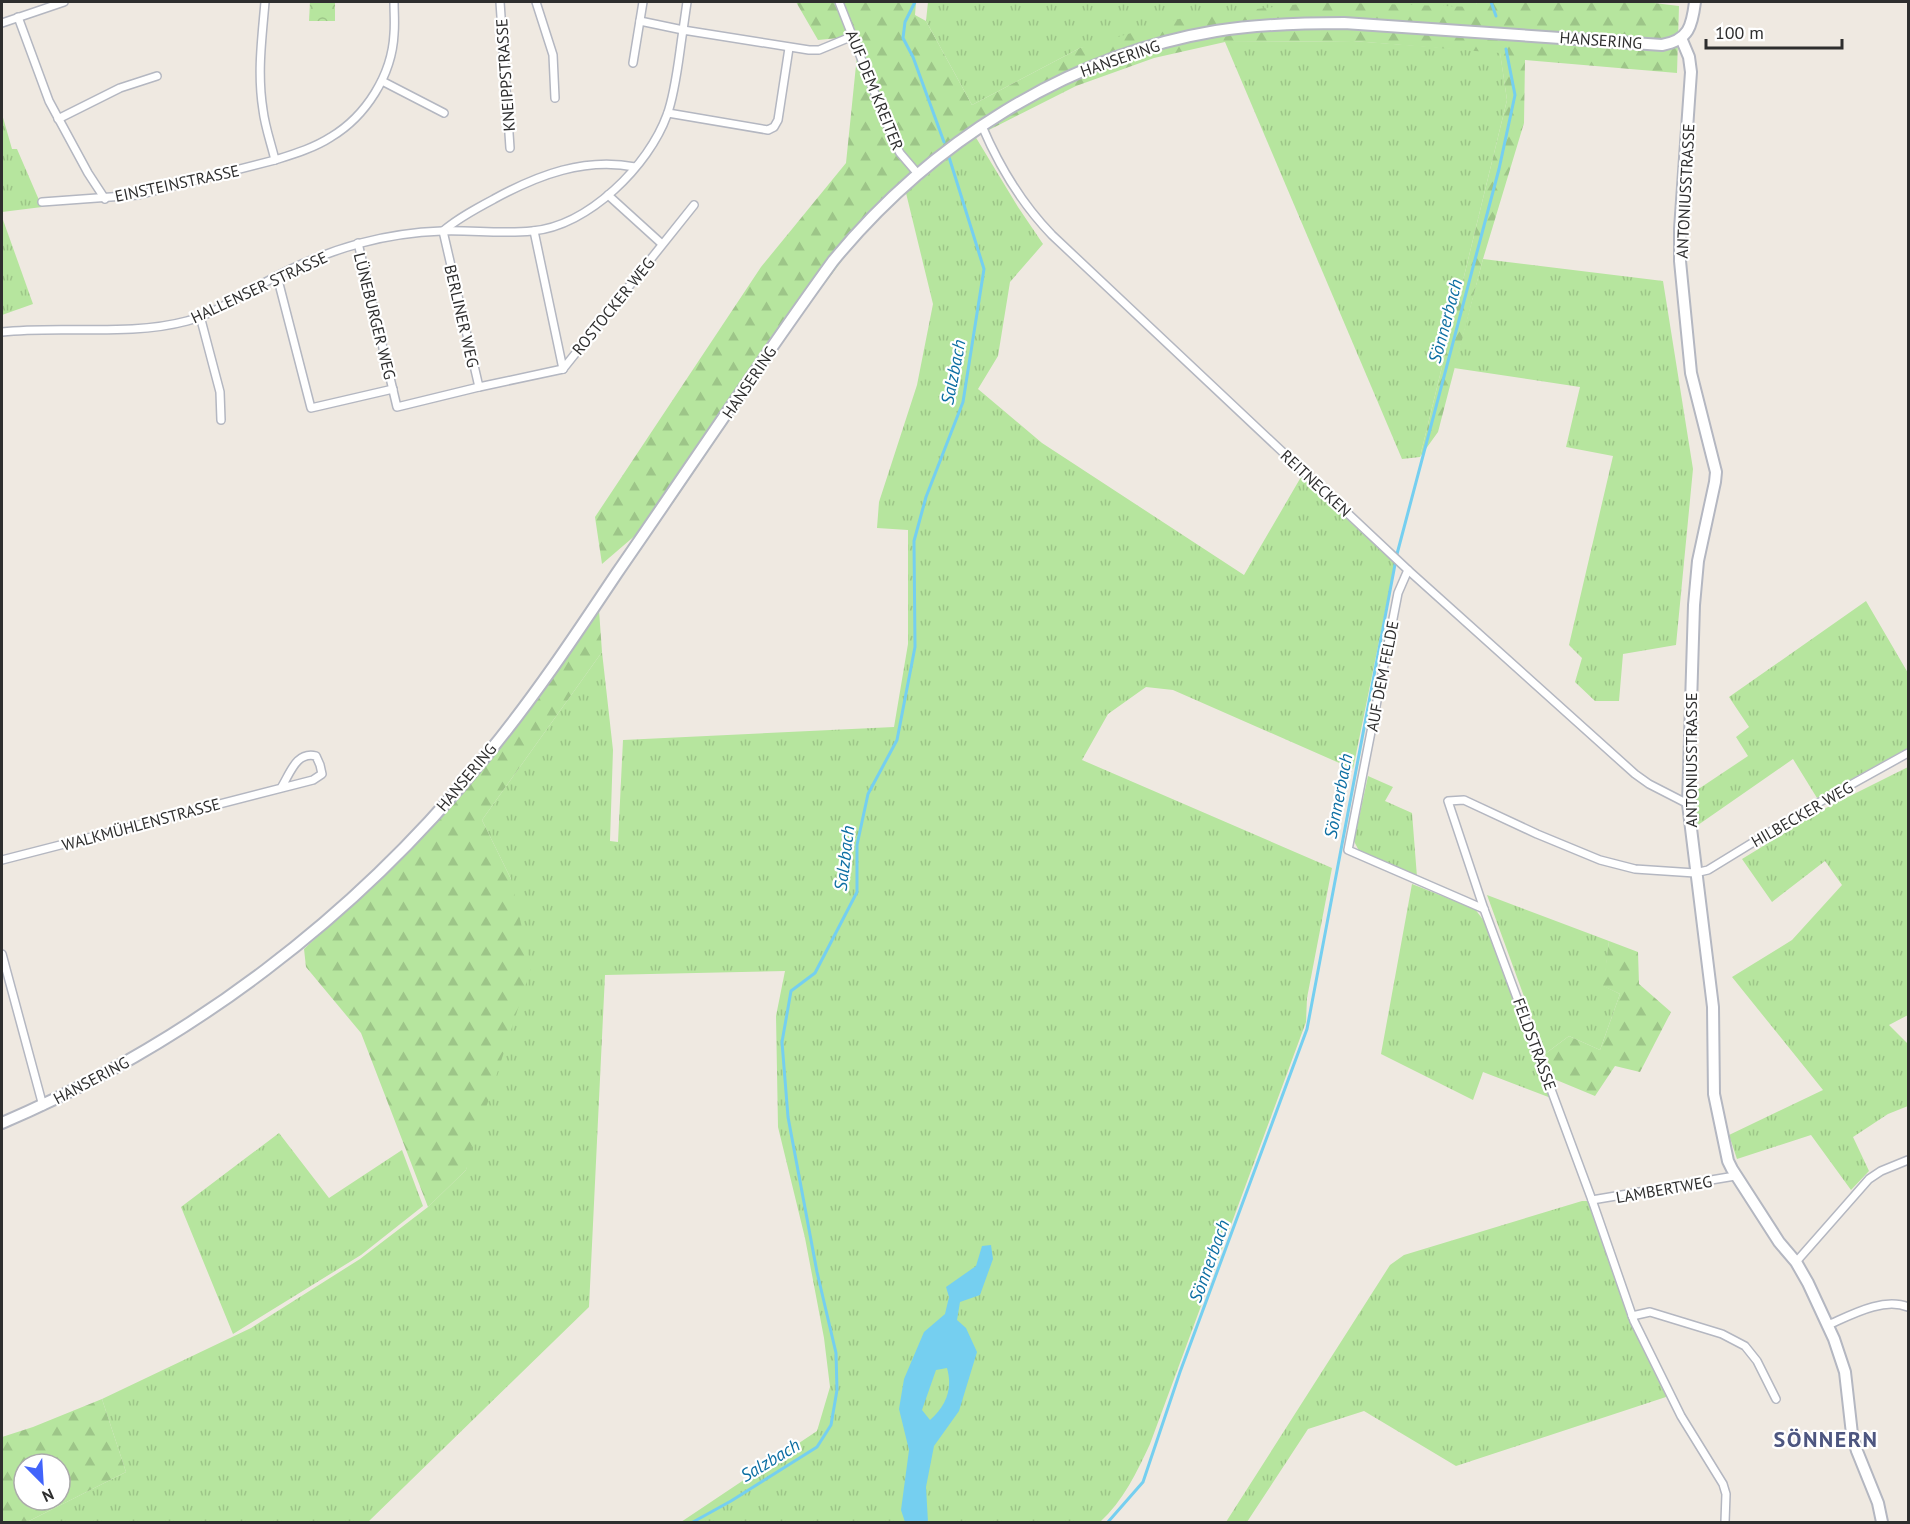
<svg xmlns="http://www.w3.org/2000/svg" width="1910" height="1524" viewBox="0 0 1910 1524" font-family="'PT Sans',sans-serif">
  <defs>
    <pattern id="grass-tufts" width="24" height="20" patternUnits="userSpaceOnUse" patternTransform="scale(1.5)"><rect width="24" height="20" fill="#b6e59e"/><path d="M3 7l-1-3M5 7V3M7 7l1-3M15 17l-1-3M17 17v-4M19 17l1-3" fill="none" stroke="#9dc588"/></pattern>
    <pattern id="forest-firs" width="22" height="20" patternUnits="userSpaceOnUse" patternTransform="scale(1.5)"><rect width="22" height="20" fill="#b6e59e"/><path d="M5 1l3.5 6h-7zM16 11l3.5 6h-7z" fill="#9dc588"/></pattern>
    <pattern id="park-crowns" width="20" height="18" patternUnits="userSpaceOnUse" patternTransform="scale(1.5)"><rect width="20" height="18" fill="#b6e59e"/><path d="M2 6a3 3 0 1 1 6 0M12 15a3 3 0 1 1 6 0" fill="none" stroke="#9dc588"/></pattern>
  </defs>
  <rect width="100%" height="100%" fill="#efe9e1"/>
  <g fill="url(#grass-tufts)">
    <polygon points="928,2 1477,2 1476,7 1080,48 972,105 926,21"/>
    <polygon points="1353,41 1500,52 1507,100 1420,457 1402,459 1225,42"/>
    <polygon points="2,114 12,149 17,149 42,207 2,212"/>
    <path d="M975,136L1018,207L1043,244L1010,282L998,356L978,389L1042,443L1244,575L1301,477L1395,563L1353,769L1173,690L1146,687L1108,714L1082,760L1332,868L1307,998L1306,1022L1150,1444C1137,1472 1123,1501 1100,1522H681L817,1431L830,1387L824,1338L805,1238L778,1127L776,1016L785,971L605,975L589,1307L368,1522H27L126,1472L102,1399L251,1328L360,1259L428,1207L466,1170L511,879L482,820L602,652L613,750L610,841L618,842L623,740L894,727L908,644V530L877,528L879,502L917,385L933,304L906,193Z"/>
    <polygon points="2,217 33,304 2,315"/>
    <polygon points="1483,259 1663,281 1693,469 1676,645 1623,654 1619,701 1595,701 1575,682 1582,658 1569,645 1613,456 1566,447 1580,387 1454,368"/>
    <polygon points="1866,601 1908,673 1908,748 1817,798 1793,759 1698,825 1694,792 1748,756 1736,737 1749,727 1729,697"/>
    <polygon points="1908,767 1908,1015 1889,1025 1908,1044 1908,1106 1888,1114 1853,1137 1869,1171 1851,1190 1811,1135 1737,1159 1729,1135 1823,1090 1732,977 1792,940 1842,885 1825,861 1772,902 1742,859 1824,809"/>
    <polygon points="1368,776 1393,787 1385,801 1412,813 1417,877 1360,853 1354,841"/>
    <polygon points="1412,884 1475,909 1484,921 1551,1098 1483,1072 1473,1100 1381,1054"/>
    <polygon points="1487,895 1609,941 1604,986 1620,994 1600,1050 1569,1036 1545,1054"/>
    <polygon points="279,1133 329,1198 402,1150 423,1206 361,1255 233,1334 181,1207"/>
    <polygon points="1582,1201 1592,1201 1610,1261 1669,1396 1456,1466 1364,1411 1308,1429 1247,1522 1226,1522 1390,1265 1404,1255"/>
  </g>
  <g fill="url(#forest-firs)" fill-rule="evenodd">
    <polygon points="796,2 916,2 915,15 926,21 972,105 1080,48 1186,17 1318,2 1475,7 1477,2 1646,2 1679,6 1677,73 1525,60 1524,123 1483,259 1438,432 1420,457 1507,100 1500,53 1353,41 1225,42 1154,58 1076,86 975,137 906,193 858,239 794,325 673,503 602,564 595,517 761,267 846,163 859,36 818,40"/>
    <polygon points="599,610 602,652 482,820 511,879 531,968 466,1170 428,1207 361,1033 306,967 304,949 408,852 489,760"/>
    <polygon points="1609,941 1638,952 1639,984 1671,1012 1640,1072 1615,1066 1595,1096 1554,1079 1545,1054 1569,1036 1600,1050 1620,994 1603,986"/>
    <path d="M102,1399L126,1472L27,1522H2V1437L33,1427ZM24,1464H60V1500H24Z"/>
  </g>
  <polygon fill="url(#park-crowns)" points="310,2 335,2 335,21 309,21"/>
  <path fill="#75cff0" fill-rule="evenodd" d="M991,1245L993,1259L980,1295L960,1302L957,1320L966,1328L977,1352L959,1411L934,1446L926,1487L928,1522H905L901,1510L909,1450L899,1409L904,1379L924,1332L945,1314L949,1297L946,1287L976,1266L982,1246ZM947,1368C953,1389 946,1406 930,1420L922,1410L936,1370Z"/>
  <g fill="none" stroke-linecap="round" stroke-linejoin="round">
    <g stroke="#75cff0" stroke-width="3">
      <polyline points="915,2 905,22 903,38 913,57 944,142"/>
      <polyline points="1491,2 1496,16"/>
      <polyline points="693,1522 731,1501 817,1447 831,1425 837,1390 836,1353 817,1272 788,1117 782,1042 791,991 815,973 857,892 857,845 868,794 897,740 915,647 914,541 926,497 963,402 984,269 949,157"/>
      <polyline points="1108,1522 1143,1482 1180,1372 1307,1029 1397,554 1499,169 1515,95 1506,49"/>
    </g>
    <g stroke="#b4b7c1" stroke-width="10">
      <g id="street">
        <path d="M265,2C262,38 257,73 263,110C265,127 271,143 275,160C294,154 314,148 331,137C366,116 392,75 394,34C395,23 394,12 394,2"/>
        <polyline points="500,2 510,148"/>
        <polyline points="536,2 553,55 555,98"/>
        <polyline points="839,2 894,142 900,153 918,174"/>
        <polyline points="18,17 49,101 88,173 105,199"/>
        <polyline points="640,21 683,30 687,2"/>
        <polyline points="2,23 64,2"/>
        <polyline points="633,63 643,2"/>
        <polyline points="382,81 444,113"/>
        <polyline points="668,113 768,130 774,127 778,120 789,48"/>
        <polyline points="58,119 120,88 157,76"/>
        <path d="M982,126C999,166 1021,203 1052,235L1408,570L1635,774L1649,784L1688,804"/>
        <polyline points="608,195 662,244"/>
        <polyline points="42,202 138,195 275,160"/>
        <polyline points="534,231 563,369"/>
        <polyline points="358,243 397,407 479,387"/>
        <polyline points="277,276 311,408 393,389"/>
        <polyline points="200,316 220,392 221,420"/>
        <path d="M2,332C63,325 127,337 187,321C214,314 240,296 264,283C294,266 328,252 361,243C387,236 415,232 442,231C472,230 502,234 532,231C589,226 649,165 667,115C676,91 679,55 683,30L809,50H819L853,36"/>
        <path d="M563,369L479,387L443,231C458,218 477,208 494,199C538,175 585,157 635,167"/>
        <polyline points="563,369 694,205"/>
        <polyline points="1408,570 1398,593 1348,850 1484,909"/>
        <path d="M2,860L313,780L322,774L320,765L316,756C296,751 290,774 281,788"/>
        <polyline points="2,954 43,1106"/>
        <polyline points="1592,1200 1735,1176"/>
        <polyline points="1796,1262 1869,1179 1881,1171 1908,1160"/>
        <polyline points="1632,1316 1650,1312 1722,1334 1745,1346 1757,1361 1776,1399"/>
        <path d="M1828,1325C1851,1315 1883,1297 1908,1307"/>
        <polyline points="1725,1522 1726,1494 1723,1484 1681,1416 1634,1321 1592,1200 1484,909 1448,801 1464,800 1537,834 1600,860 1635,869 1695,873 1708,870 1809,808 1908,753"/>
      </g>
    </g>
    <g stroke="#b4b7c1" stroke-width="14">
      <g id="secondary">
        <polyline points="1681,38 1689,57 1691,72 1680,229 1680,261 1691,373 1716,472 1715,482 1698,561 1694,605 1688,804 1713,1007 1714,1094 1728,1161 1732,1169 1779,1242 1796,1262 1808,1283 1834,1339 1845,1372 1852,1434 1857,1451 1878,1503 1882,1522"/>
        <path d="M2,1123C189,1043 356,917 485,757C533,699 575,636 617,573C689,469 759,363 833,261C929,144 1066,56 1216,31C1259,24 1301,23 1344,23L1662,45C1689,40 1692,26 1695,2"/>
      </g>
    </g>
    <use href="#street" stroke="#fff" stroke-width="7"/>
    <use href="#secondary" stroke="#fff" stroke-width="10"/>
  </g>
  <g text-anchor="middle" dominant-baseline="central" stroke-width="4.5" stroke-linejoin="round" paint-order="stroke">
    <g font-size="16" fill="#2e2e2e" stroke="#fff">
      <text transform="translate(1601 40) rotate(4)">HANSERING</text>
      <text transform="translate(1120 58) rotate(-19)">HANSERING</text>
      <text transform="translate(505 75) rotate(-94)">KNEIPPSTRASSE</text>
      <text transform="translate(875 90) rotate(68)">AUF DEM KREITER</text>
      <text transform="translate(177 183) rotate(-12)">EINSTEINSTRASSE</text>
      <text transform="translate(1685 191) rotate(-87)">ANTONIUSSTRASSE</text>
      <text transform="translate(259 287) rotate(-25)">HALLENSER STRASSE</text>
      <text transform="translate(613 306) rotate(-51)">ROSTOCKER WEG</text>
      <text transform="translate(375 316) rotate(76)">LÜNEBURGER WEG</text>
      <text transform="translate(462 316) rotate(77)">BERLINER WEG</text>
      <text transform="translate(749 382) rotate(-56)">HANSERING</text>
      <text transform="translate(1316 483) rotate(43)">REITNECKEN</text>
      <text transform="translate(1382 676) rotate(-79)">AUF DEM FELDE</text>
      <text transform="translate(1691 760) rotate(-90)">ANTONIUSSTRASSE</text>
      <text transform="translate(466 777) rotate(-50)">HANSERING</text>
      <text transform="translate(1802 814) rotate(-30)">HILBECKER WEG</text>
      <text transform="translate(141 824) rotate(-15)">WALKMÜHLENSTRASSE</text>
      <text transform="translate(1535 1044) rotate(70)">FELDSTRASSE</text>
      <text transform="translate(91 1080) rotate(-28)">HANSERING</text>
      <text transform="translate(1664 1189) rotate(-10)">LAMBERTWEG</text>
    </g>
    <g font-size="18" font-style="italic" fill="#0d6fa3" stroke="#fff">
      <text transform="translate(1445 321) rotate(-75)">Sönnerbach</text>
      <text transform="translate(953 372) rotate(-79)">Salzbach</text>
      <text transform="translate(1338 796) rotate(-79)">Sönnerbach</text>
      <text transform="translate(844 858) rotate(-83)">Salzbach</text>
      <text transform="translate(1209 1261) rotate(-70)">Sönnerbach</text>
      <text transform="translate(770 1460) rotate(-31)">Salzbach</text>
    </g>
    <g font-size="22" font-weight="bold" letter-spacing="1.5" fill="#4d5680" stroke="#fff">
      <text x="1826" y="1439">SÖNNERN</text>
    </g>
  </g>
  <rect width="1910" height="1524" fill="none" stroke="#2e2e2e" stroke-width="6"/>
  <g transform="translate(42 1482) rotate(156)"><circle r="28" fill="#ffffff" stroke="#ababab" stroke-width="1.5"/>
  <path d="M0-4.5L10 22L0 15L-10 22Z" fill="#4264fb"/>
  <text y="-9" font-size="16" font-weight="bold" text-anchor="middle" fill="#2e2e2e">N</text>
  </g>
  <path d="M1706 39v9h136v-9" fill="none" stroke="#2e2e2e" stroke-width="3"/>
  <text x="1715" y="39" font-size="18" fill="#2e2e2e" stroke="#ffffff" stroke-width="4.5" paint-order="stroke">100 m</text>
</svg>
